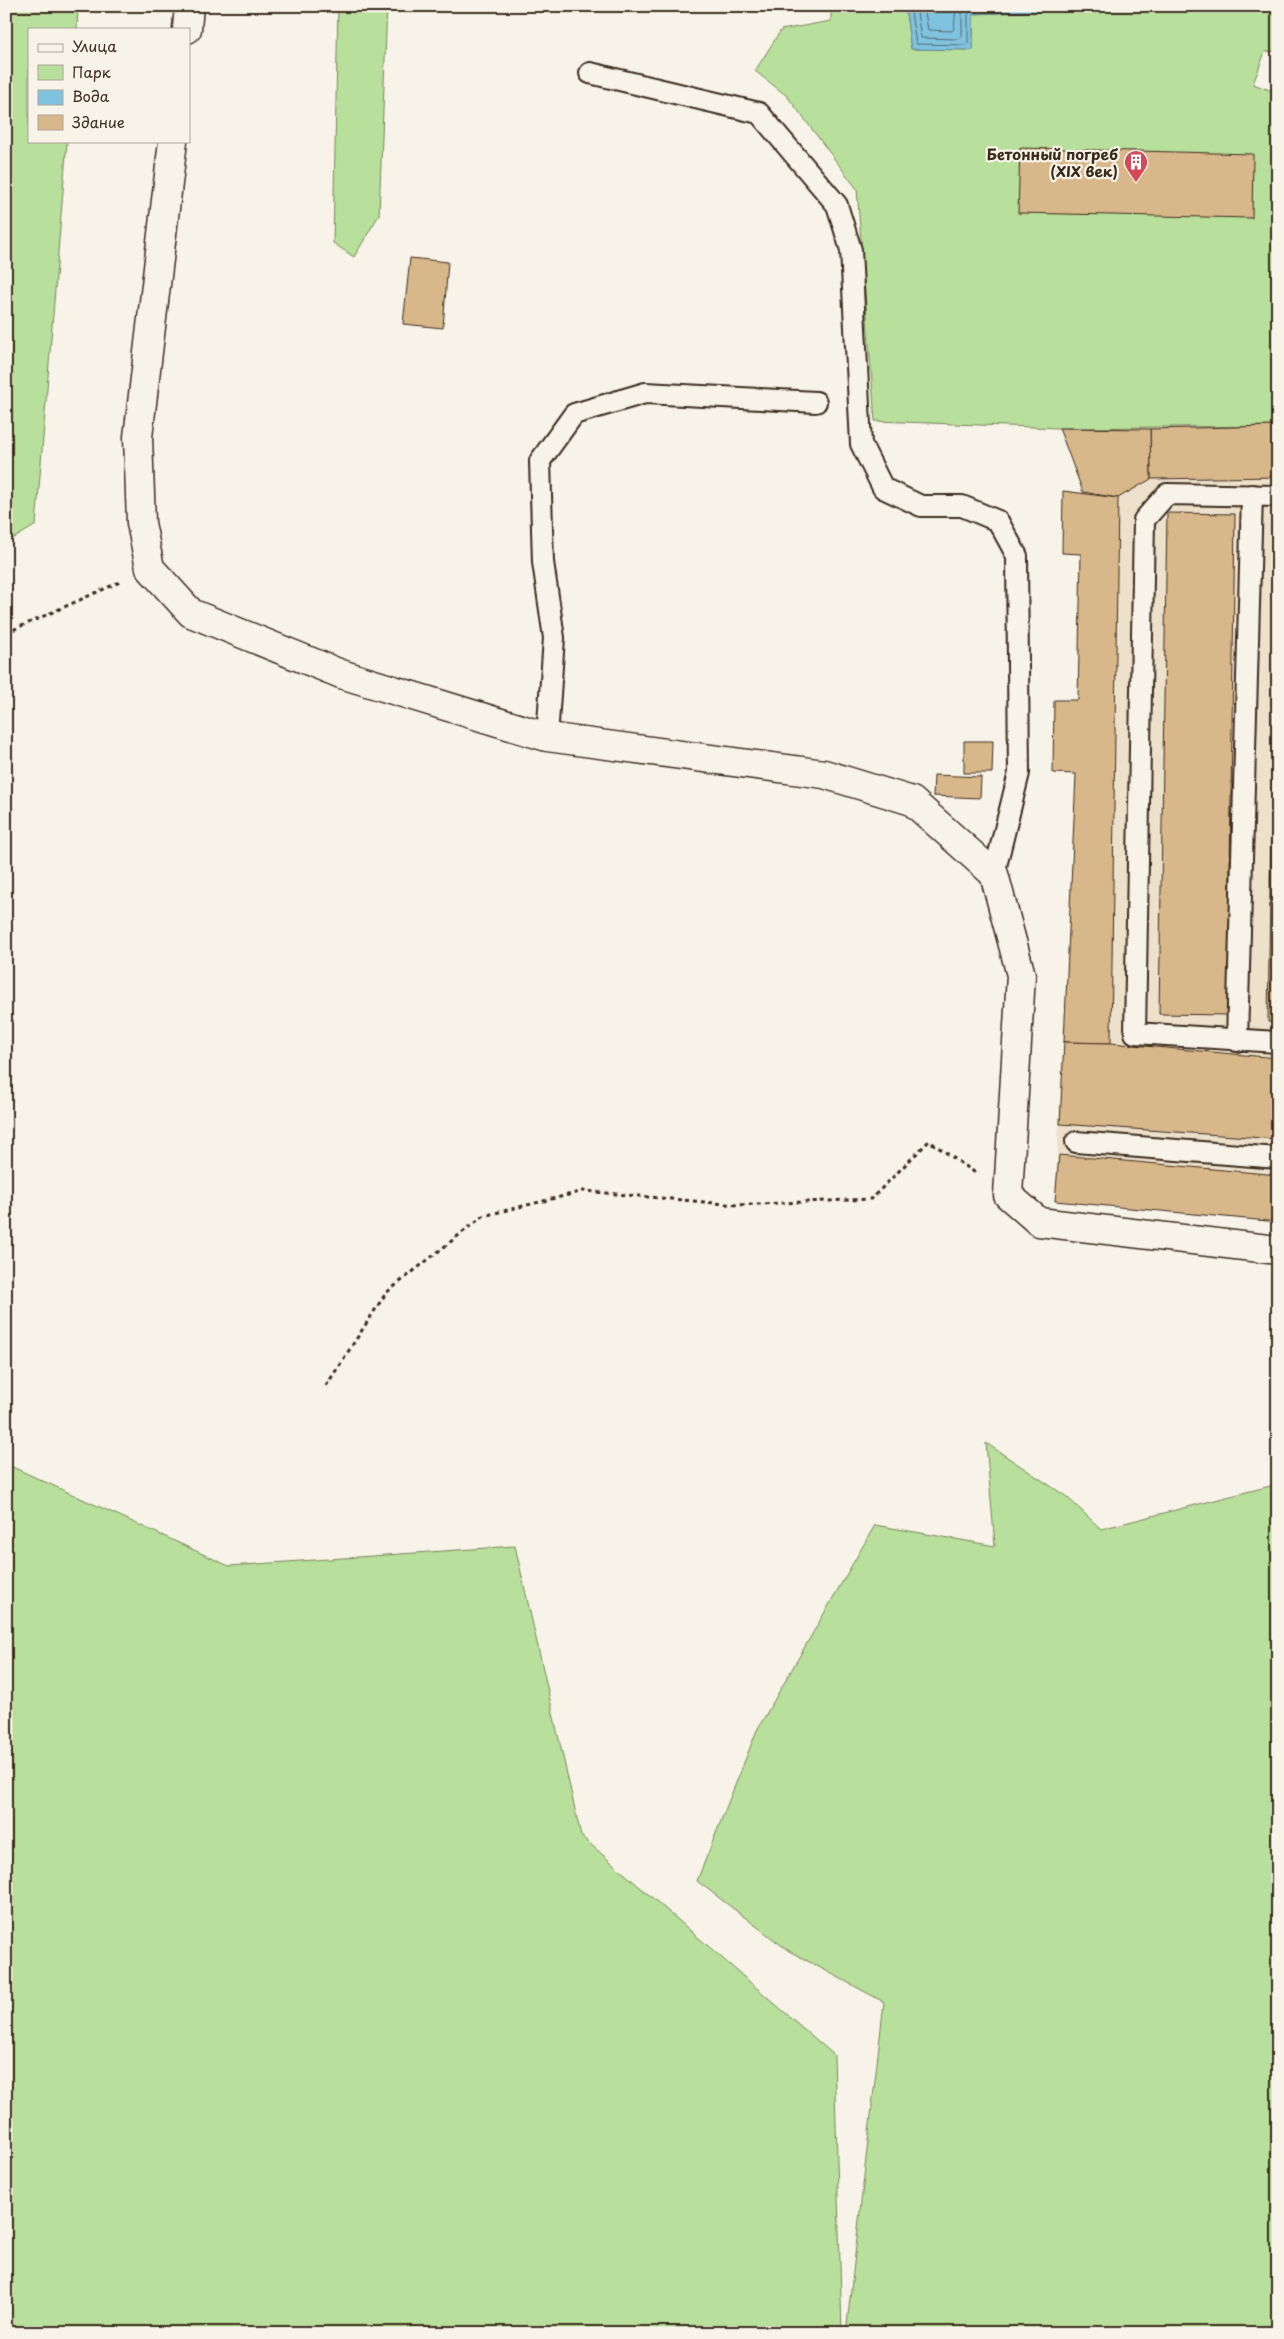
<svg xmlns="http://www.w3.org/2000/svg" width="1284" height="2339" viewBox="0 0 1284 2339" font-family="'Playpen Sans',sans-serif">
  <rect width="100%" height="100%" fill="#f7f3e8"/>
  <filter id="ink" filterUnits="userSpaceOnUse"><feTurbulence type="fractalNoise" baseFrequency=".02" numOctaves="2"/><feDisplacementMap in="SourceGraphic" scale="10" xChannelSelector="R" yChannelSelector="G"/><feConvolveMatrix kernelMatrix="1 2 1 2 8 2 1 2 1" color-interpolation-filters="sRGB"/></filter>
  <g filter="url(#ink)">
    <polygon fill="#eee1cc" points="1278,426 1278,1222 1055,1201 1076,774 1053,773 1054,700 1078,700 1081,554 1062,553 1063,491 1083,492 1059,428"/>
    <g fill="#b8df9b" stroke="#7a845c">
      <polygon points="6,6 78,6 77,29 29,29 29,141 67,141 36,525 6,543"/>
      <polygon points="338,6 387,6 379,215 354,257 333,243"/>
      <polygon points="831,6 905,6 911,49 973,50 973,14 1154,6 1278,6 1278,51 1265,52 1253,84 1278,93 1278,426 1059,428 875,421 857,189 787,96 755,71 781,30 831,21"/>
      <polygon points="986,1443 1067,1497 1101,1529 1278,1484 1278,2333 846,2333 884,2002 789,1951 697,1881 757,1730 875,1525 995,1546"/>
      <polygon points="6,1464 229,1566 515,1546 581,1836 834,2055 842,2333 6,2333"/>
    </g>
    <polygon fill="#80c3e1" stroke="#648693" points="905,6 1154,6 973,14 973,50 911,49"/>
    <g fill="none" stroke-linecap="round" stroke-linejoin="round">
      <g stroke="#57676c" stroke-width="1">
        <polyline points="910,6 916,44 966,45 968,43 968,15 971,10 1033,6"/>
        <polyline points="916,6 921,38 959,39 962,37 962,13 965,6"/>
        <polyline points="924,6 928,30 952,31 954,29 956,6"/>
      </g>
    </g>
    <g fill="#d8b88b" stroke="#3b2a1e">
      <polygon points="1020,148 1253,154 1252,218 1018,213"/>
      <polygon points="410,258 448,262 443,328 403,324"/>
      <polygon points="1278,426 1278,477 1151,479 1150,429"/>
      <polygon points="1059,428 1150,429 1151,479 1118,498 1083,492"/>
      <polygon points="1063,491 1118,498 1111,1043 1064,1042 1076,774 1053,773 1054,700 1078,700 1081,554 1062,553"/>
      <polygon points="1276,511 1278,511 1278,1022 1268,1022"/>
      <polygon points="1167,513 1235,514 1228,1015 1159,1014"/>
      <polygon points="964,741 993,741 992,773 964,773"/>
      <polygon points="934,775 981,777 980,798 933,796"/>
      <polygon points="1064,1042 1111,1043 1278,1058 1278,1139 1060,1124"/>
      <polygon points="1059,1155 1278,1175 1278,1222 1055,1201"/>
    </g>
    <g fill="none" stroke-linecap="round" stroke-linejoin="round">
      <g stroke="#3b2a1e" stroke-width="24">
        <g id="service">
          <polyline points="590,73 759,113 837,205 851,250 861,444 883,488 921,506 962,506 998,521 1017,556 1019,773 994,874"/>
          <polyline points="1278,496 1167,494 1144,520 1135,1033 1278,1042"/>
          <polyline points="547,737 554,638 543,562 540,461 574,414 645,393 816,402"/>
          <polyline points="1237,1041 1252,495"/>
          <polyline points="1076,1142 1278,1158"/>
        </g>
      </g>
      <g stroke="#3b2a1e" stroke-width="31">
        <g id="minor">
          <polyline points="187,29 189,6"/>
          <polyline points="173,141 138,437 141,523 150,568 191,613 341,674 547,737 824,774 912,801 994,874 1021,975 1008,1195 1039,1222 1278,1250"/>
        </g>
      </g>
      <g stroke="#3b2a1e" stroke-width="3" stroke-dasharray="4 4" stroke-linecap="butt">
        <polyline points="6,633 122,581"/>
        <polyline points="326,1386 386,1293 483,1216 584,1191 737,1205 871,1199 929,1141 977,1174"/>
      </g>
      <use href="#service" stroke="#f7f3e8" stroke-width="20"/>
      <use href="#minor" stroke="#f7f3e8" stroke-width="28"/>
    </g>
  </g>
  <defs>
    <g id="building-pin" transform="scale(1.25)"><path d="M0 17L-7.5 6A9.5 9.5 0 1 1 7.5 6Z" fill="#d1495b" stroke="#f7f3e8"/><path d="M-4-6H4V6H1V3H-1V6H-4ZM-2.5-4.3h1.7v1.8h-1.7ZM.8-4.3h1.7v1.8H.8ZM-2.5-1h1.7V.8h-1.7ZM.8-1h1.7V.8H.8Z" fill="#fff"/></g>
  </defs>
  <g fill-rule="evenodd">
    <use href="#building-pin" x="1136" y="162"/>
  </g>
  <g text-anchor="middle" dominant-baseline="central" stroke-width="4.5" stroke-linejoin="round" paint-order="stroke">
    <g font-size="15" font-weight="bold" fill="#3b2a1e" stroke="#f7f3e8" text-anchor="end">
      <text x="1118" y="153">Бетонный погреб<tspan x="1118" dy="17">(ХIX век)</tspan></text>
    </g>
  </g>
  <rect width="1284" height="2339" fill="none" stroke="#f7f3e8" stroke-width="25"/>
  <rect x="12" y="12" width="1259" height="2314" fill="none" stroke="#3b2a1e" stroke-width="2" filter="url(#ink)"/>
  <rect x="28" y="28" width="162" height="115" fill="#f7f3e8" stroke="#aca397"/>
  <rect x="38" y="44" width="25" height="8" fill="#f7f3e8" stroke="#aca397"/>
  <text x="72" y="52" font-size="15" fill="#3b2a1e">Улица</text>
  <rect x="38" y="65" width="25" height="15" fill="#b8df9b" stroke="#aca397"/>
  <text x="72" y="78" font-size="15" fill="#3b2a1e">Парк</text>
  <rect x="38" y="90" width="25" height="15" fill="#80c3e1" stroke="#aca397"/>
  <text x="72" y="102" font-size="15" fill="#3b2a1e">Вода</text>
  <rect x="38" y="115" width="25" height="15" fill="#d8b88b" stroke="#aca397"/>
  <text x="72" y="128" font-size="15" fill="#3b2a1e">Здание</text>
</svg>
